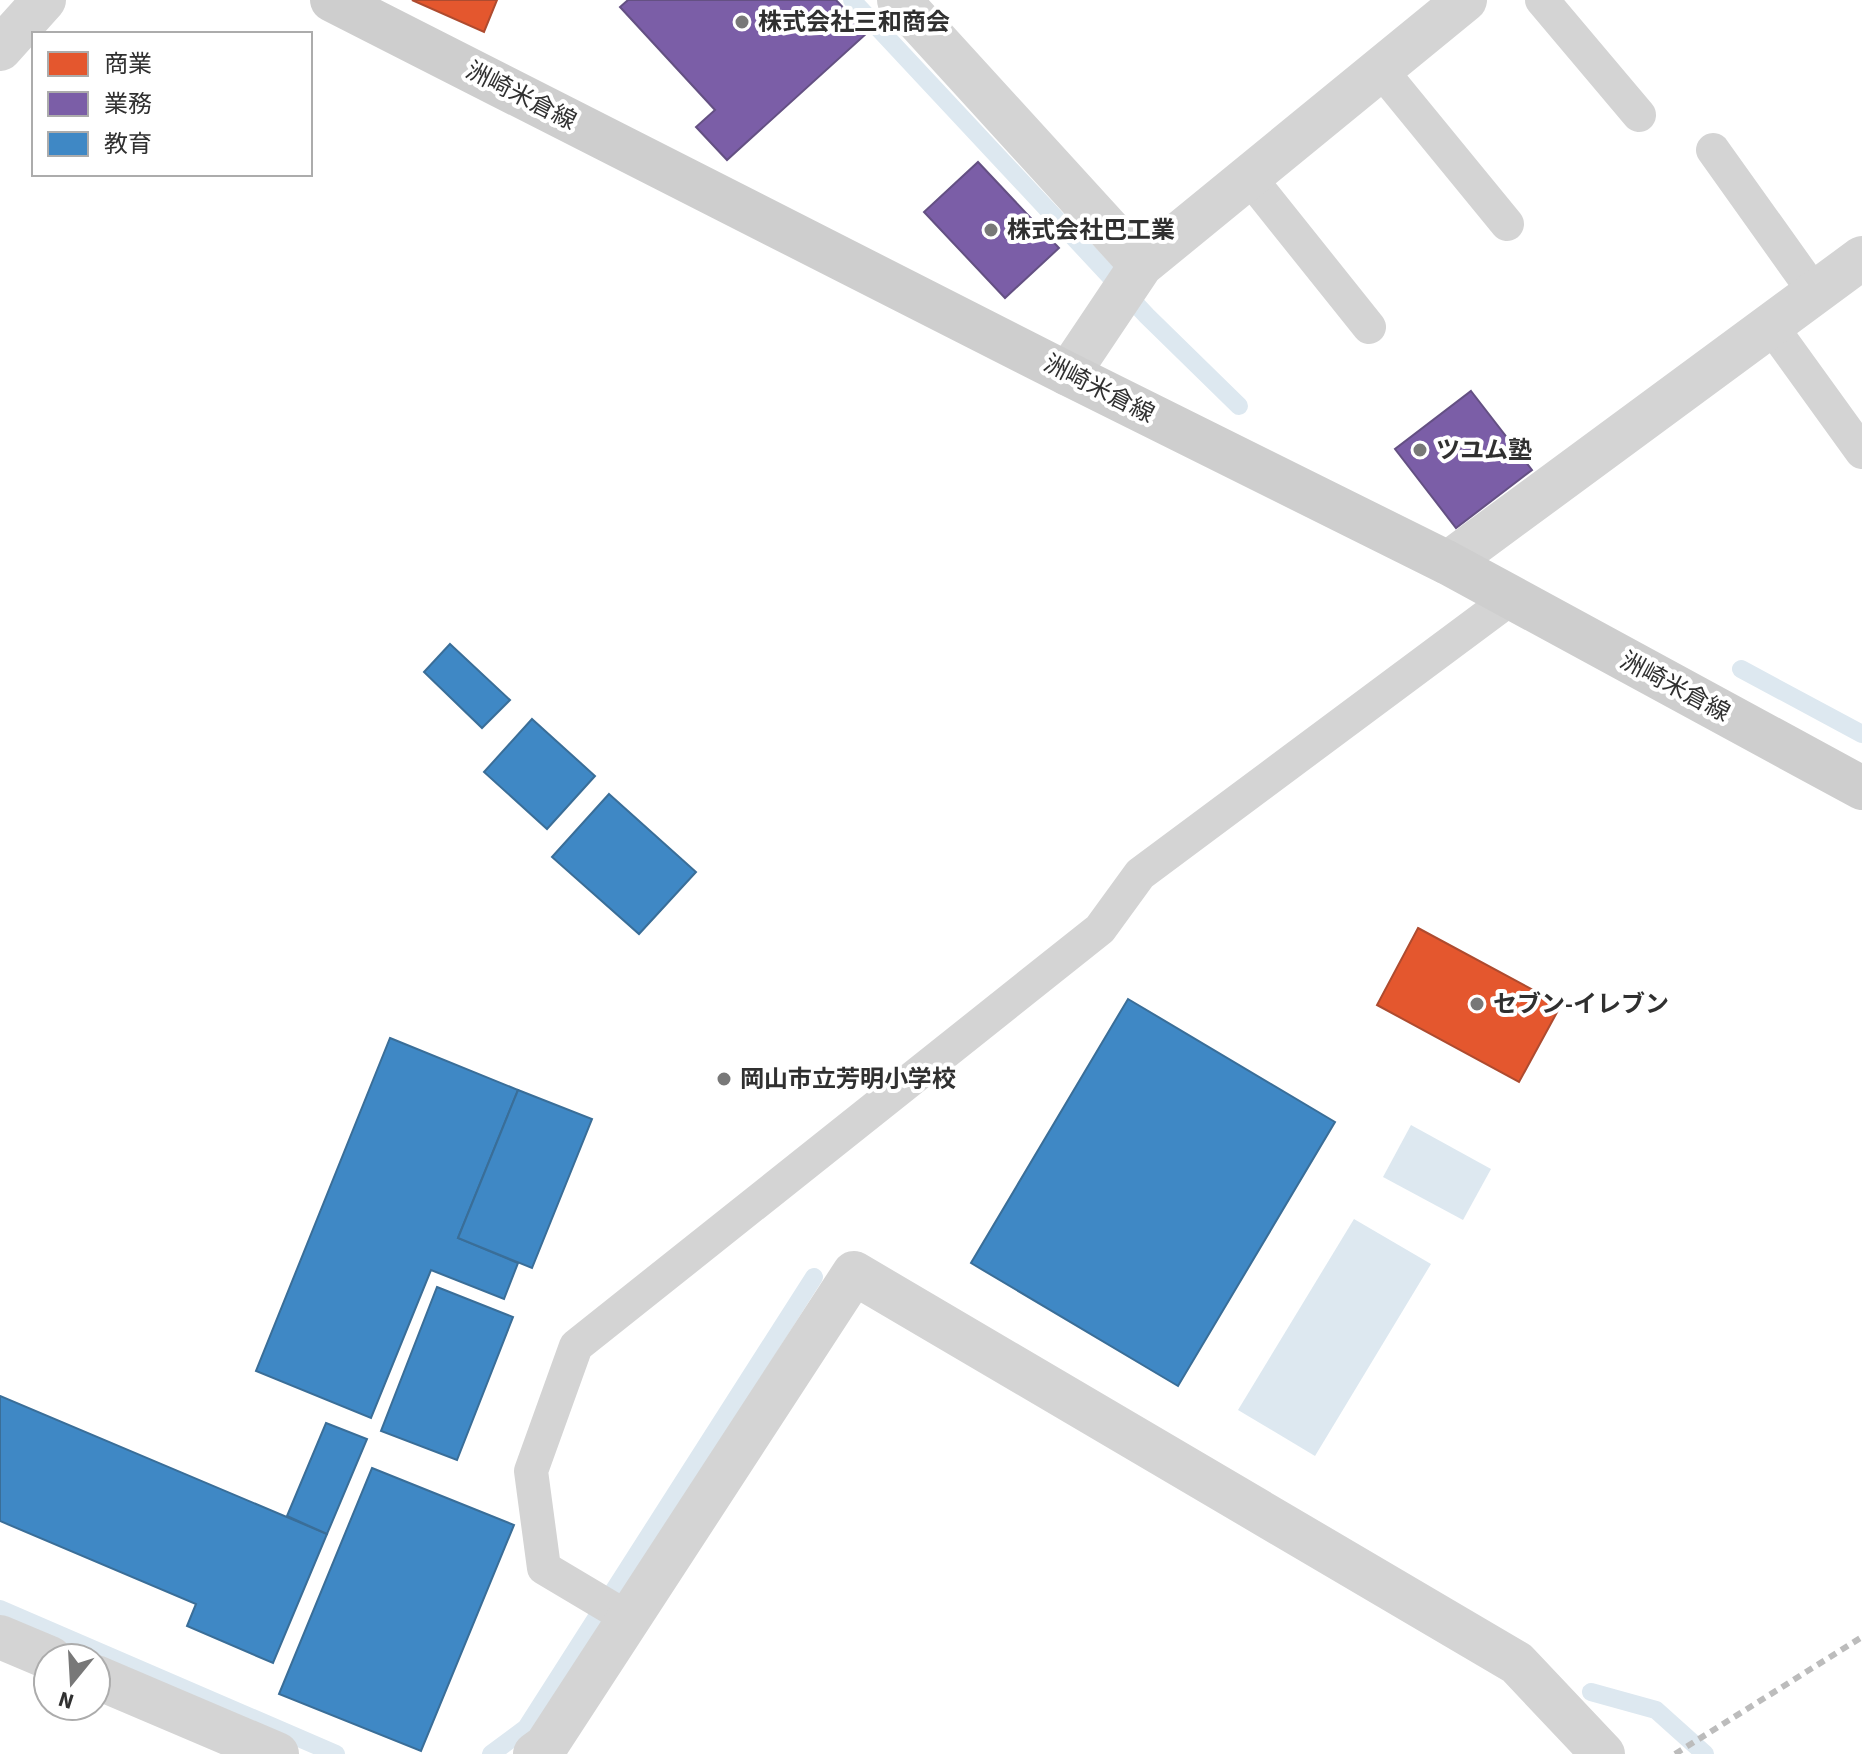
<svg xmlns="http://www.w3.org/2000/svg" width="1862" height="1754" viewBox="0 0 1862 1754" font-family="'Source Sans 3','Noto Sans JP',sans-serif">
  <rect width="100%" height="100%" fill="#fff"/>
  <g fill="#dde8f0">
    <polygon points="1411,1125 1491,1169 1463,1220 1383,1177"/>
    <polygon points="1354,1219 1431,1264 1315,1456 1238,1410"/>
  </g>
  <g fill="#e4572e" stroke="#ae4b2f" stroke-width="2">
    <polygon points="412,0 497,0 484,32"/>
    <polygon points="1418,928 1561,1005 1519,1082 1377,1005"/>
  </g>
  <g fill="#7b5ea7" stroke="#645083" stroke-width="2">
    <polygon points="628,0 836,0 867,33 727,160 696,127 715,110 620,7"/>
    <polygon points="978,162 1059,248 1005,298 924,212"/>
    <polygon points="1471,391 1532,470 1456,528 1395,449"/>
  </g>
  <g fill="#3f88c5" stroke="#3a6e98" stroke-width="2">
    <polygon points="450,644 510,700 482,728 424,672"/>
    <polygon points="532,719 595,776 547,829 484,772"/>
    <polygon points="609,794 696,872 639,934 552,857"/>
    <polygon points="1128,999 1335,1122 1178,1386 971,1263"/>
    <polygon points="390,1038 518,1090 458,1238 518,1263 504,1299 431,1270 371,1418 256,1371"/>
    <polygon points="518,1090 592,1119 532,1268 458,1238"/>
    <polygon points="437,1287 513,1317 457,1460 381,1431"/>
    <polygon points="0,1396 327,1534 273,1663 187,1626 196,1604 0,1521"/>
    <polygon points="326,1423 367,1439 327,1534 287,1516"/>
    <polygon points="372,1468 514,1525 421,1751 279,1694"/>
  </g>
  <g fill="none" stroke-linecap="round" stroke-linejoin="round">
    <g stroke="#dde8f0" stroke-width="18">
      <polyline points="852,0 1147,316 1239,406"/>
      <polyline points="1741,669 1862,734"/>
      <polyline points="0,1609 336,1754"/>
      <polyline points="1591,1692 1656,1710 1705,1754"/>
      <polyline points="491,1754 526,1728 814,1277"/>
    </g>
    <g stroke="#d4d4d4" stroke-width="34">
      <polyline points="1542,0 1639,115"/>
      <polyline points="1380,69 1507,224"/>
      <polyline points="1713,150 1815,293"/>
      <polyline points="1249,177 1369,327"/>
      <polyline points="1771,326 1862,452"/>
      <polyline points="628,1618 544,1568 531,1471 576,1346 1100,929 1140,874 1511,598"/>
    </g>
    <g stroke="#d4d4d4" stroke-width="44">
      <polyline points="899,0 1141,265"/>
      <polyline points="0,49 44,0"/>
      <polyline points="1068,374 1141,265 1465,0"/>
      <polyline points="1448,563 1862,258"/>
      <polyline points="0,1637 50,1658"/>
      <polyline points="96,1677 277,1754"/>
      <polyline points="535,1754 546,1746 854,1273 1517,1663 1603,1754"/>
    </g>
    <polyline stroke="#cecece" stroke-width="44" points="332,0 1068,374 1448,563 1862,788"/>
    <polyline stroke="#bcbcbc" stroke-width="6" stroke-dasharray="8 6" stroke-linecap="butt" points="1675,1754 1862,1637"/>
  </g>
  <g fill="#787878" stroke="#fff" stroke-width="3">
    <circle cx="742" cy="22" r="8"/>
    <circle cx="991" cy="230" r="8"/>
    <circle cx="1420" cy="450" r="8"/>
    <circle cx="1477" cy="1004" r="8"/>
    <circle cx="724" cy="1079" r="8"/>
  </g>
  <g text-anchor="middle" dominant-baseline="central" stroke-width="8" stroke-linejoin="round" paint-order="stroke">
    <g font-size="24" font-weight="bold" fill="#303030" stroke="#fff" text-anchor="start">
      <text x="758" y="22">株式会社三和商会</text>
      <text x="1007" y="230">株式会社巴工業</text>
      <text x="1436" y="450">ツユム塾</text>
      <text x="1493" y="1004">セブン-イレブン</text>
      <text x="740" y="1079">岡山市立芳明小学校</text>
    </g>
    <g font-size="24" fill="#303030" stroke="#fff">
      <text transform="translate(521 96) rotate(27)">洲崎米倉線</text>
      <text transform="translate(1099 389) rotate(27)">洲崎米倉線</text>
      <text transform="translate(1675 687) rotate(28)">洲崎米倉線</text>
    </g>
  </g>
  <rect x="32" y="32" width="280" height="144" fill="#ffffff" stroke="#acacac" stroke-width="2"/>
  <rect x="48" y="52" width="40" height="24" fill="#e4572e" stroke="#acacac" stroke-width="2"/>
  <text x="104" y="72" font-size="24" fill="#303030">商業</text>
  <rect x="48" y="92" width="40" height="24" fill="#7b5ea7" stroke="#acacac" stroke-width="2"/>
  <text x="104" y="112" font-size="24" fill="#303030">業務</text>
  <rect x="48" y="132" width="40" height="24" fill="#3f88c5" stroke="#acacac" stroke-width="2"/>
  <text x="104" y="152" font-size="24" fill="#303030">教育</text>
  <g transform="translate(72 1682) rotate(198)"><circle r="38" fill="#ffffff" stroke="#acacac" stroke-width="2"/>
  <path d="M0-6L14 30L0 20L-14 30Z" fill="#787878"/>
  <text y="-12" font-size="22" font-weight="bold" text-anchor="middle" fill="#303030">N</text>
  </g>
</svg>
